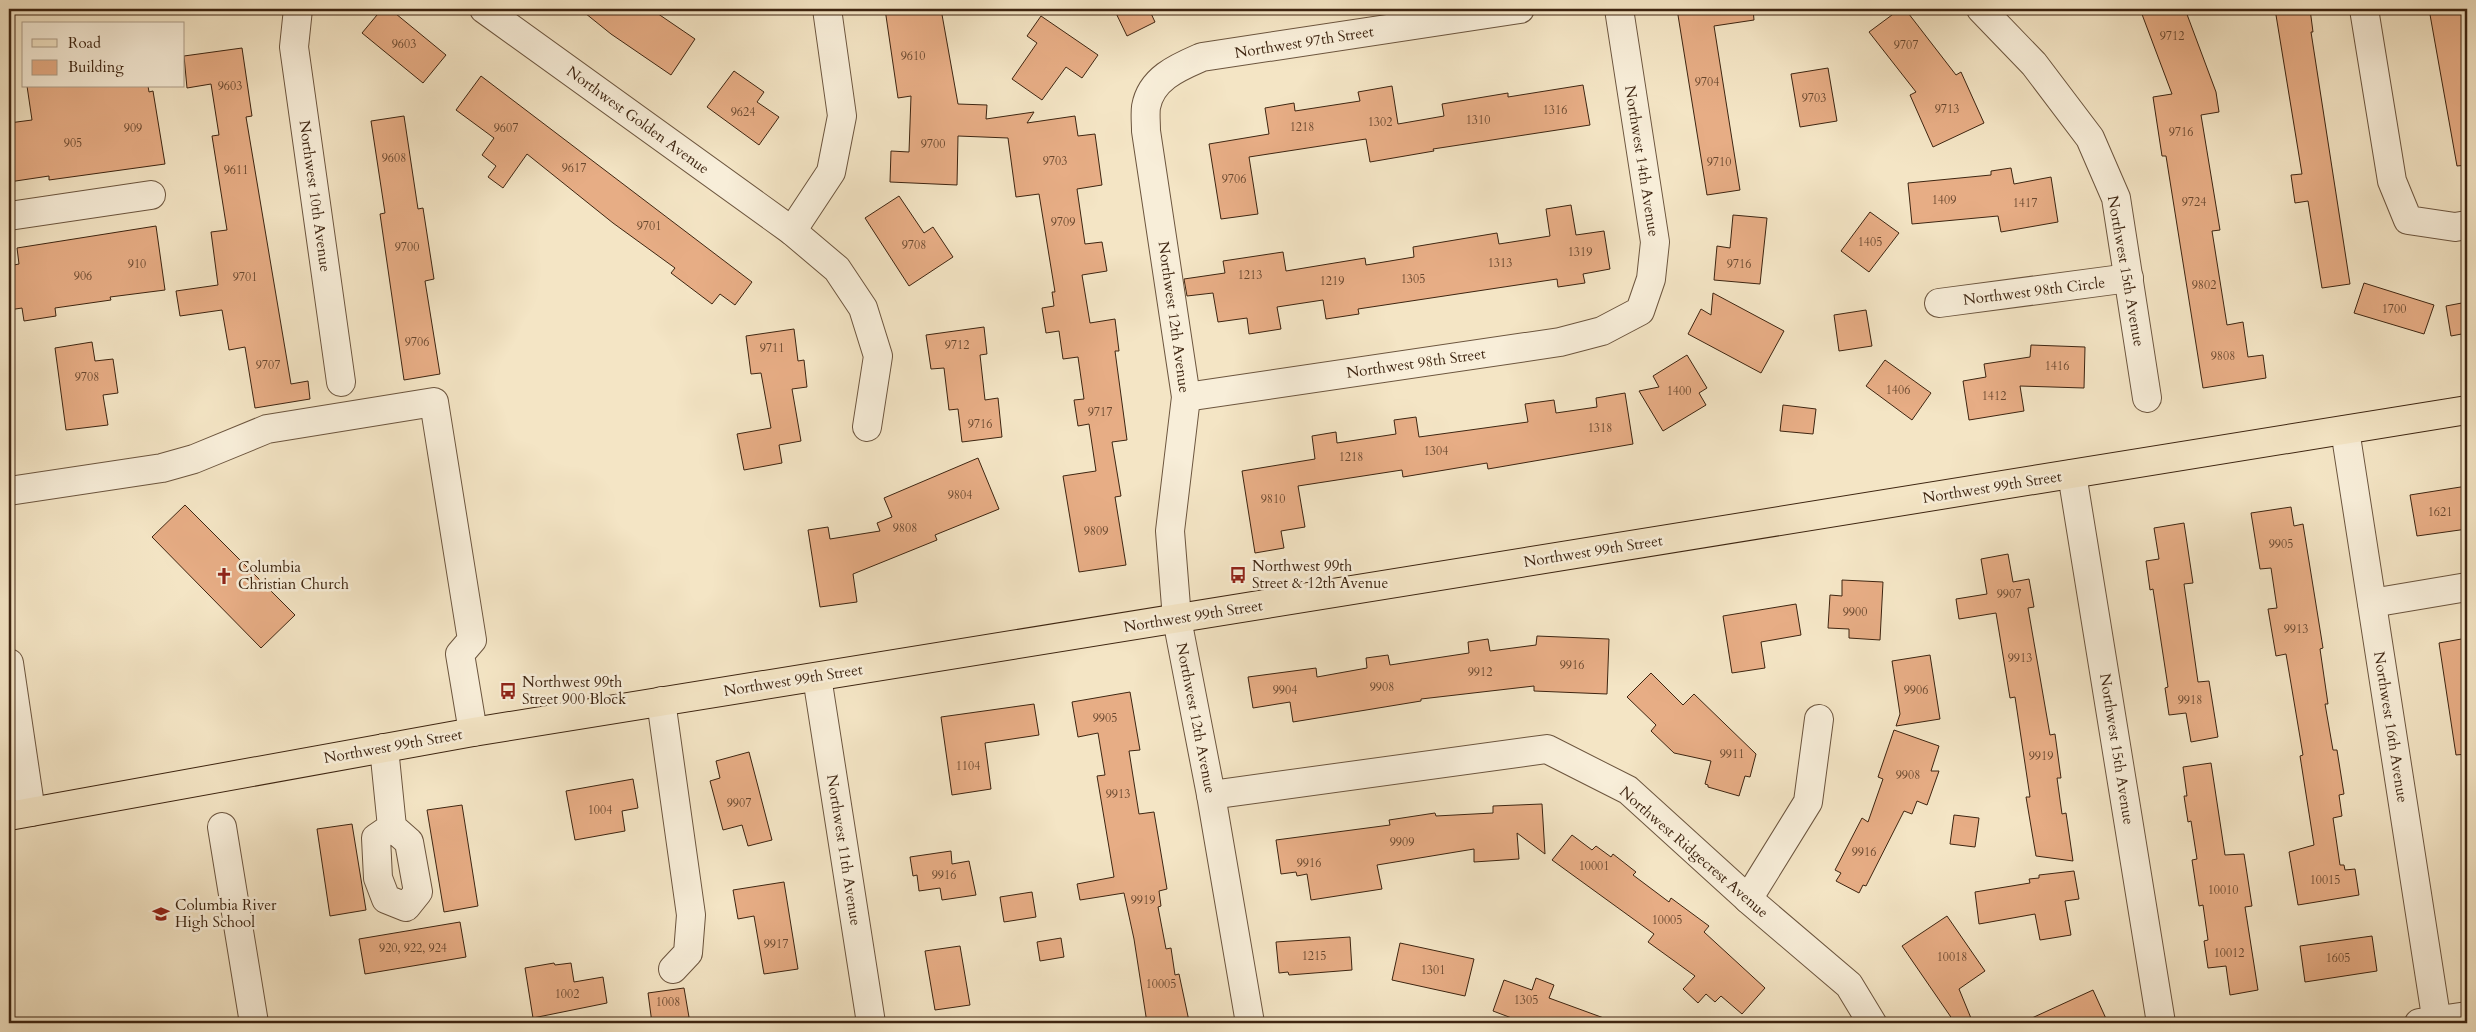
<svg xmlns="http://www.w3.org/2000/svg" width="2476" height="1032" viewBox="0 0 2476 1032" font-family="Cardo,serif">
  <rect width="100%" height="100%" fill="#f4e5c5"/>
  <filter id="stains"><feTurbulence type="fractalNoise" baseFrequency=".004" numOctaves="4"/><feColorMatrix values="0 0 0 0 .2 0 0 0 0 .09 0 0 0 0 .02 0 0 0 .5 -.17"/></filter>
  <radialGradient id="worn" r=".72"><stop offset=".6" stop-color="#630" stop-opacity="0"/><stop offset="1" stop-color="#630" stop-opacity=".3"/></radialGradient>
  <g fill="#e7ad85" stroke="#3e2511">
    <polygon points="382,9 390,9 446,55 423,83 362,33"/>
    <polygon points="580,9 651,9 695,39 671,75 611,34"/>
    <polygon points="885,9 941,9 958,104 987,105 986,119 1034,112 1027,123 1075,116 1078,136 1095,134 1102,185 1077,189 1085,244 1102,242 1107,271 1082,275 1090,323 1115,319 1119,351 1115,351 1127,440 1112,442 1121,496 1115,497 1126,565 1079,572 1063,476 1096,471 1089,424 1078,426 1074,400 1084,399 1078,357 1063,359 1059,331 1046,333 1042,308 1054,306 1052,292 1055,292 1039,194 1016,197 1008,138 958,136 957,185 890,182 891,151 909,152 911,96 898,98"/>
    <polygon points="1114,9 1149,9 1155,22 1127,36"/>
    <polygon points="1677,9 1753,9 1754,20 1714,26 1740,190 1707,195"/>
    <polygon points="1900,9 1905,9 1956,75 1961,72 1984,123 1933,147 1910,95 1916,92 1869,32"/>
    <polygon points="2140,9 2185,9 2216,92 2219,112 2201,115 2220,230 2212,231 2227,325 2243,322 2248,357 2263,355 2266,378 2203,388 2166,156 2162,156 2153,97 2172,94"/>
    <polygon points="2275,9 2310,9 2313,32 2311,32 2350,284 2322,288 2308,201 2295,203 2291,175 2302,174"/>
    <polygon points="2429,9 2461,9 2467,46 2467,165 2457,166"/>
    <polygon points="1041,16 1098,55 1082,78 1066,67 1042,100 1012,79 1037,43 1027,36"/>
    <polygon points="242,48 252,116 246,117 291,384 308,381 310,399 255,408 245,347 229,350 222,310 180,316 176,291 218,285 211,232 227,230 212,136 219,135 211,84 187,88 184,56"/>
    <polygon points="1828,68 1837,121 1800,127 1791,74"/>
    <polygon points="734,71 764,92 757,102 779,117 759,145 707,107"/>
    <polygon points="481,76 752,282 735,305 720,294 712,304 671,273 675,268 613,223 527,154 503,188 488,177 496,166 482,155 494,138 456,110"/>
    <polygon points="1583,85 1590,125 1433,149 1434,151 1370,162 1366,139 1249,157 1258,214 1221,219 1209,144 1269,134 1265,108 1294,103 1295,111 1360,101 1358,92 1392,86 1398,124 1444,116 1442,104 1508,93 1508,97"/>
    <polygon points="27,86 148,86 149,92 153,91 165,164 49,180 49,176 9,182 9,123 32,120"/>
    <polygon points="404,116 418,209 423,208 434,279 425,281 440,374 404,380 380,214 385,213 371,121"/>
    <polygon points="2011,168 2014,184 2051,177 2058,222 2001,232 1998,216 1912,224 1908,183 1991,175 1991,171"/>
    <polygon points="899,196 924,233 933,227 953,257 909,286 865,218"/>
    <polygon points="1571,205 1576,235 1604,231 1610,269 1583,274 1585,283 1558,287 1557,279 1358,309 1359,314 1326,319 1323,300 1277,307 1281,329 1249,334 1247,318 1218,322 1213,293 1187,296 1184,279 1225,273 1223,261 1283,252 1286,271 1365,258 1366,265 1414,257 1413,247 1497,233 1499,244 1550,236 1546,209"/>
    <polygon points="1870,212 1899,233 1869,272 1841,251"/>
    <polygon points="1733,215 1767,218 1760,284 1714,280 1717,246 1730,248"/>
    <polygon points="156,226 165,290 110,297 111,300 55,308 56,316 24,321 22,308 9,310 9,266 19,264 17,248"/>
    <polygon points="2364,283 2434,305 2424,334 2354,313"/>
    <polygon points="1713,293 1784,331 1761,373 1688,334 1701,309 1711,315"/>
    <polygon points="2467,302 2467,333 2451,336 2446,306"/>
    <polygon points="1866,310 1872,346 1839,351 1834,315"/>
    <polygon points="984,327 987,354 980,355 985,400 998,398 1002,437 962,442 958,409 949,410 944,368 931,369 926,335"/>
    <polygon points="794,329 798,361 804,360 807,387 792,389 801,441 779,445 782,463 744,470 737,434 771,428 761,373 751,374 746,336"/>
    <polygon points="92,342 95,361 113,359 118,393 103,395 108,425 66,430 55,348"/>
    <polygon points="2031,345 2085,347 2084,388 2020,386 2024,411 1969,420 1963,381 1986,377 1984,364 2030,357"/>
    <polygon points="1687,355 1707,388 1699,393 1706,405 1663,431 1639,391 1659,387 1653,376"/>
    <polygon points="1885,360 1931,393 1912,420 1866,386"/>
    <polygon points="1625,393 1633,444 1488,469 1487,463 1403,477 1402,470 1298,486 1305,527 1281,531 1284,548 1255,553 1242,471 1315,459 1312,436 1336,432 1337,443 1396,434 1394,420 1416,417 1419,437 1470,430 1528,422 1525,404 1554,400 1556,413 1597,407 1596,398"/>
    <polygon points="1783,405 1816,409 1813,434 1780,431"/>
    <polygon points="978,458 999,509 935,535 937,540 853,574 857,602 820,607 808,530 828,527 830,539 880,531 877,523 892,517 884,498"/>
    <polygon points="2467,486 2467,529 2417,536 2410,495"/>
    <polygon points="185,505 295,615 261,648 152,537"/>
    <polygon points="2291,507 2294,526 2303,524 2323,648 2320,649 2328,704 2325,704 2333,750 2337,750 2344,794 2339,795 2342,816 2333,818 2340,865 2344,865 2345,870 2355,869 2359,895 2298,905 2289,852 2314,845 2300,756 2303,755 2286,654 2276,656 2268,609 2277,608 2271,568 2260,569 2251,513"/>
    <polygon points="2184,523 2193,583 2184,584 2198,682 2209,681 2218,737 2191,742 2186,713 2169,715 2165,688 2168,687 2153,589 2150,590 2146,561 2159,559 2154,528"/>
    <polygon points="2008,554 2013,582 2029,579 2034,607 2028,608 2050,735 2055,734 2061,778 2057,778 2062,814 2066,813 2073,861 2036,856 2026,797 2030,797 2015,697 2010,698 1996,613 1959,619 1956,599 1987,594 1981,559"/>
    <polygon points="1842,580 1883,582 1880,640 1849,638 1849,629 1828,628 1830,595 1842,596"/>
    <polygon points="1796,604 1801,635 1761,642 1765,668 1732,673 1723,616"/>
    <polygon points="1537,636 1609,639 1607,694 1534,691 1534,686 1421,699 1421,701 1293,722 1290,702 1253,708 1248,677 1316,668 1317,677 1367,668 1366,658 1388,655 1390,665 1469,653 1468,642 1488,639 1490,651 1536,645"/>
    <polygon points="2467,638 2467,754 2456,755 2439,643"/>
    <polygon points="1930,655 1940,719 1896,726 1900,714 1892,661"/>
    <polygon points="1651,673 1683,705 1694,694 1756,754 1750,777 1745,776 1739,796 1708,787 1708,785 1705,784 1711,761 1674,753 1651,731 1656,725 1627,697"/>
    <polygon points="1130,692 1140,750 1129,751 1139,814 1154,812 1167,889 1159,891 1161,906 1158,907 1166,949 1171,948 1175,975 1179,974 1189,1021 1147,1023 1134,939 1124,893 1080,900 1077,884 1114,877 1097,776 1105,775 1098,733 1078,737 1072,702"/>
    <polygon points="1034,704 1039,735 985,743 991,789 952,795 941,717"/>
    <polygon points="1894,730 1939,746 1931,771 1939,771 1927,805 1917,801 1912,814 1904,811 1866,886 1863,885 1859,893 1836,881 1841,873 1835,870 1862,818 1868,822 1883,779 1878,777"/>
    <polygon points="749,752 772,840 748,846 742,825 723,830 710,781 720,778 716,761"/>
    <polygon points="2211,763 2225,855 2244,854 2252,906 2245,907 2258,990 2230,995 2226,966 2208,968 2204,941 2208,940 2203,905 2199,906 2192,860 2197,859 2191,821 2188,822 2184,796 2187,796 2183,767"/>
    <polygon points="633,779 638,808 622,811 625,831 575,840 566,791"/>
    <polygon points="1542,804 1545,854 1517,833 1519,859 1474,862 1474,849 1377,865 1382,889 1311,900 1307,874 1297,876 1296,872 1281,874 1276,840 1390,825 1389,820 1435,813 1436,816 1493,813 1493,806"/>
    <polygon points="462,805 478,906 444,912 427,810"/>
    <polygon points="1954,815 1979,818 1975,847 1950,844"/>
    <polygon points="352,824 366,910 330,916 317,829"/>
    <polygon points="1572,835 1592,850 1596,846 1611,857 1613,854 1636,872 1633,875 1669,902 1671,898 1709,926 1704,932 1765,988 1742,1014 1721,996 1715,1002 1706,994 1698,1003 1683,989 1695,976 1648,942 1654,934 1552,860"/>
    <polygon points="951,851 952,864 969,861 976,895 942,900 940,888 919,891 917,875 913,876 910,857"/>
    <polygon points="2074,871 2079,899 2065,901 2071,935 2040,940 2035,914 1979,924 1975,892 2030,883 2029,879 2039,878 2039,875"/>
    <polygon points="784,882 798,969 764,974 754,916 738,919 733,890"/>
    <polygon points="1032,892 1036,917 1004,922 1000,897"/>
    <polygon points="1947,916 1985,971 1959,989 1973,1023 1955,1023 1902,946"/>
    <polygon points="460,922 466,957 365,974 359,939"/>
    <polygon points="2372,936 2377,971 2305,982 2300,946"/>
    <polygon points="1350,937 1352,970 1289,975 1288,972 1279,973 1276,942"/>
    <polygon points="1061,938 1064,957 1040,961 1037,942"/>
    <polygon points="1400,943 1474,959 1465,996 1392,980"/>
    <polygon points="960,946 970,1005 935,1010 925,951"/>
    <polygon points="554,963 555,965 571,963 574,982 603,977 607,1003 533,1018 525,968"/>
    <polygon points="1536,978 1554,985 1549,998 1612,1021 1612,1023 1525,1023 1493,1011 1504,980 1532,990"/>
    <polygon points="684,988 690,1023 652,1023 648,993"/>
    <polygon points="2093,990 2108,1023 2021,1023"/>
  </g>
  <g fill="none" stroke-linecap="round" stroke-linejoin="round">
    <g stroke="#6c553e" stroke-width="30">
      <g id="minor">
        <polyline points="298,9 294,47 341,382"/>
        <polyline points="484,9 792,231 837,269 863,308 878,356 867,427"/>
        <polyline points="1981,9 2034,64 2090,138 2116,198 2147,398"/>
        <polyline points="2364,9 2392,181 2408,220 2455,227 2467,225"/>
        <polyline points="9,216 151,195"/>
        <polyline points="792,231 831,172 842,116 827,9"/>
        <polyline points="1939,303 2129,278"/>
        <polyline points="1186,397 1560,342 1602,331 1640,311 1651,279 1655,242 1619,9"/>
        <polyline points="2345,430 2437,1023"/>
        <polyline points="2072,474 2161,1023"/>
        <polyline points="9,491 162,468 194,459 267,429 434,402 472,640 460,654 473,732"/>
        <polyline points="2372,603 2467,587"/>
        <polyline points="9,663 31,812"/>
        <polyline points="817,677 871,1023"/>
        <polyline points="661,701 691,915 688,953 673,969"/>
        <polyline points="384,748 392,827 409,842 418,892 406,907 386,899 378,878 376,838 392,827"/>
        <polyline points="1211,795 1547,749 1628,790 1748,899 1849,985 1872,1023"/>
        <polyline points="222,827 254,1023"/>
        <polyline points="1748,899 1808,802 1819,719"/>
        <path d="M1250,1023L1211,795L1177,619L1170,531L1186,397L1146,131C1146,123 1145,114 1146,107C1151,78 1179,67 1202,57L1520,9"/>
        <polyline points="2419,1023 2467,1016"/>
      </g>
    </g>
    <g stroke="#3e2511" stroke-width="30">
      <polyline id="major" points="9,816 473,732 2467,410"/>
    </g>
    <use href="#minor" stroke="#f8eed9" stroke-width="28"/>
    <use href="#major" stroke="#f4e5c5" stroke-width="28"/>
  </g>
  <defs>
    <g id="bus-bare" transform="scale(1.35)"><path d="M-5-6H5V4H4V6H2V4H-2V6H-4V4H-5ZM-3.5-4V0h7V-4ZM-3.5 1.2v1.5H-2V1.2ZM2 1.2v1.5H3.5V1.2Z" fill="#8f2418" stroke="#f8eed9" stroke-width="2.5" paint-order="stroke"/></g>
    <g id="church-bare" transform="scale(1.35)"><path d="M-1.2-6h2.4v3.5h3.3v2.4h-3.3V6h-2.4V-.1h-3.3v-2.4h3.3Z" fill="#8f2418" stroke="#f8eed9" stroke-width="2.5" paint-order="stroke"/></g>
    <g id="school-bare" transform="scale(1.35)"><path d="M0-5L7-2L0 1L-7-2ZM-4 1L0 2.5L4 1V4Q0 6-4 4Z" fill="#8f2418" stroke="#f8eed9" stroke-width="2.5" paint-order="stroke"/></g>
  </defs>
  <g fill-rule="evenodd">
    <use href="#bus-bare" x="1238" y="575"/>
    <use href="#church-bare" x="224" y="576"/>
    <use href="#bus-bare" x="508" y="691"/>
    <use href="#school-bare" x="161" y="914"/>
  </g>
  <g text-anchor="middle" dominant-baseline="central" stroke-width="5" stroke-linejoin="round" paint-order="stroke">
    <g font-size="12" fill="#68472e">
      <text x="2172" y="36">9712</text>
      <text x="404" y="44">9603</text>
      <text x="1906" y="45">9707</text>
      <text x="913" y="56">9610</text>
      <text x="1707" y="82">9704</text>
      <text x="230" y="86">9603</text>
      <text x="1814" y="98">9703</text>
      <text x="1947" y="109">9713</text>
      <text x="1555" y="110">1316</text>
      <text x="743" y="112">9624</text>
      <text x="1478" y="120">1310</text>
      <text x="1380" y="122">1302</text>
      <text x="1302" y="127">1218</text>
      <text x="133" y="128">909</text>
      <text x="506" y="128">9607</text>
      <text x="2181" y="132">9716</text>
      <text x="73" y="143">905</text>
      <text x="933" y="144">9700</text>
      <text x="394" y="158">9608</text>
      <text x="1055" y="161">9703</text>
      <text x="1719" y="162">9710</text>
      <text x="574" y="168">9617</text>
      <text x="236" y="170">9611</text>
      <text x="1234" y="179">9706</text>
      <text x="1944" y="200">1409</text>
      <text x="2194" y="202">9724</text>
      <text x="2025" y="203">1417</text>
      <text x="1063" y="222">9709</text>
      <text x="649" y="226">9701</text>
      <text x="1870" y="242">1405</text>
      <text x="914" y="245">9708</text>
      <text x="407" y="247">9700</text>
      <text x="1580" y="252">1319</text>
      <text x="1500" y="263">1313</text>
      <text x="137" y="264">910</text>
      <text x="1739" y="264">9716</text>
      <text x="1250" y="275">1213</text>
      <text x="83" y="276">906</text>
      <text x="245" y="277">9701</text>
      <text x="1413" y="279">1305</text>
      <text x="1332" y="281">1219</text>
      <text x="2204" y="285">9802</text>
      <text x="2394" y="309">1700</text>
      <text x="417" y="342">9706</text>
      <text x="957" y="345">9712</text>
      <text x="772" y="348">9711</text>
      <text x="2223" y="356">9808</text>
      <text x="268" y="365">9707</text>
      <text x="2057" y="366">1416</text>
      <text x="87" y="377">9708</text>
      <text x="1898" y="390">1406</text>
      <text x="1679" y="391">1400</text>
      <text x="1994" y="396">1412</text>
      <text x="1100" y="412">9717</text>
      <text x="980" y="424">9716</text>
      <text x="1600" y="428">1318</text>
      <text x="1436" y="451">1304</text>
      <text x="1351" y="457">1218</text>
      <text x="960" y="495">9804</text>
      <text x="1273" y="499">9810</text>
      <text x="2440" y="512">1621</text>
      <text x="905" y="528">9808</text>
      <text x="1096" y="531">9809</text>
      <text x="2281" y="544">9905</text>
      <text x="2009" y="594">9907</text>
      <text x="1855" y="612">9900</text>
      <text x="2296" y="629">9913</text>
      <text x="2020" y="658">9913</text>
      <text x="1572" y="665">9916</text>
      <text x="1480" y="672">9912</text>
      <text x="1382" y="687">9908</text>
      <text x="1285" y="690">9904</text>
      <text x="1916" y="690">9906</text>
      <text x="2190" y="700">9918</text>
      <text x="1105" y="718">9905</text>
      <text x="1732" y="754">9911</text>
      <text x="2041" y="756">9919</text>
      <text x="968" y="766">1104</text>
      <text x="1908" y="775">9908</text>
      <text x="1118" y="794">9913</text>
      <text x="739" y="803">9907</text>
      <text x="600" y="810">1004</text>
      <text x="1402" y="842">9909</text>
      <text x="1864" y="852">9916</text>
      <text x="1309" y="863">9916</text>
      <text x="1594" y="866">10001</text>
      <text x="944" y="875">9916</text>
      <text x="2325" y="880">10015</text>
      <text x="2223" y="890">10010</text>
      <text x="1143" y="900">9919</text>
      <text x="1667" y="920">10005</text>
      <text x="776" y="944">9917</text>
      <text x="413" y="948">920, 922, 924</text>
      <text x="2229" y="953">10012</text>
      <text x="1314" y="956">1215</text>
      <text x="1952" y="957">10018</text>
      <text x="2338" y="958">1605</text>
      <text x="1433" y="970">1301</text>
      <text x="1161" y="984">10005</text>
      <text x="567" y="994">1002</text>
      <text x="1526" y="1000">1305</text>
      <text x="668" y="1002">1008</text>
    </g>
    <g font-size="15" fill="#3e2511" stroke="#f8eed9">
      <text transform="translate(1304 42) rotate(-9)">Northwest 97th Street</text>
      <text transform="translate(638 120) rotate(36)">Northwest Golden Avenue</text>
      <text transform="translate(1642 161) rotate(81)">Northwest 14th Avenue</text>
      <text transform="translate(315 196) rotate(82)">Northwest 10th Avenue</text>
      <text transform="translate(2126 271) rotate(80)">Northwest 15th Avenue</text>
      <text transform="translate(2034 291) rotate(-7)">Northwest 98th Circle</text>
      <text transform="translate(1174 317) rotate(82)">Northwest 12th Avenue</text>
      <text transform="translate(1416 363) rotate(-8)">Northwest 98th Street</text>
      <text transform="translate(1992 487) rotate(-9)">Northwest 99th Street</text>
      <text transform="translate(1593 551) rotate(-9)">Northwest 99th Street</text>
      <text transform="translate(1193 616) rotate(-9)">Northwest 99th Street</text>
      <text transform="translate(793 680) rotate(-9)">Northwest 99th Street</text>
      <text transform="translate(1196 718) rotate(79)">Northwest 12th Avenue</text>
      <text transform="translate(2391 727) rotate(81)">Northwest 16th Avenue</text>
      <text transform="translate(393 746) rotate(-10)">Northwest 99th Street</text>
      <text transform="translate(2117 749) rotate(81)">Northwest 15th Avenue</text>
      <text transform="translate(844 850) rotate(81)">Northwest 11th Avenue</text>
      <text transform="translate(1694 852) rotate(41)">Northwest Ridgecrest Avenue</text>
    </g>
    <g font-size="15" fill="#3e2511" stroke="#f8eed9" text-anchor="start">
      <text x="1252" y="566">Northwest 99th<tspan x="1252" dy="17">Street &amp; 12th Avenue</tspan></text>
      <text x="238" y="567">Columbia<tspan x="238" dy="17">Christian Church</tspan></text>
      <text x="522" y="682">Northwest 99th<tspan x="522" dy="17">Street 900 Block</tspan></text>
      <text x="175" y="905">Columbia River<tspan x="175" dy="17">High School</tspan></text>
    </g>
  </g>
  <rect width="2476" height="1032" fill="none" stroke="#f4e5c5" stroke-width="30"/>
  <rect x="10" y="10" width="2456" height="1012" fill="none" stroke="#3e2511" stroke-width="2.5"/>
  <rect x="15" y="15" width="2446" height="1002" fill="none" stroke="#3e2511"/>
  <rect x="22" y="22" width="162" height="65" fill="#f8eed9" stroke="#ae9e89"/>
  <rect x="32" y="39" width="25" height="8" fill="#f4e5c5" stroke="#ae9e89"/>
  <text x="68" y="48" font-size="15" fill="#3e2511">Road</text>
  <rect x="32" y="60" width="25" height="15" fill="#e7ad85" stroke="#ae9e89"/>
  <text x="68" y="72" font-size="15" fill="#3e2511">Building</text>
  <rect width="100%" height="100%" filter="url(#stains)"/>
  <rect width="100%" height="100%" fill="url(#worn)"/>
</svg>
